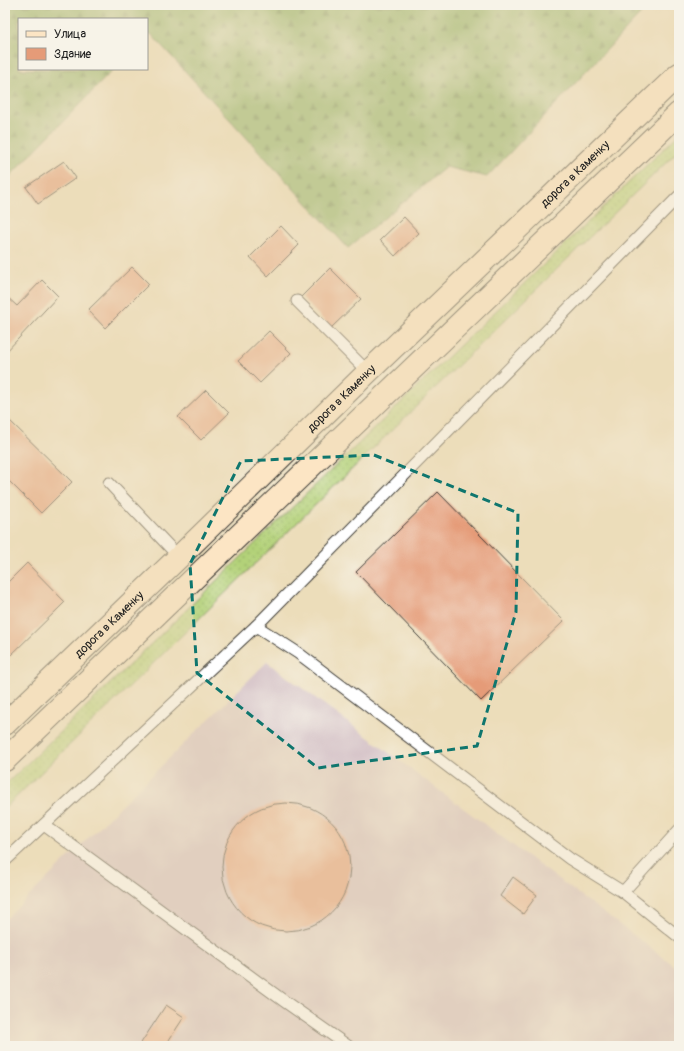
<svg xmlns="http://www.w3.org/2000/svg" width="684" height="1051" viewBox="0 0 684 1051" font-family="Pangolin,sans-serif">
  <defs>
    <pattern id="grass-dots" width="8" height="8" patternUnits="userSpaceOnUse"><rect width="8" height="8" fill="#b3d279"/><path d="M2 2h.1M6 6h.1" fill="none" stroke="#99b468" stroke-width="1.8" stroke-linecap="round"/></pattern>
    <pattern id="forest-firs" width="22" height="20" patternUnits="userSpaceOnUse"><rect width="22" height="20" fill="#8eb469"/><path d="M5 1l3.5 6h-7zM16 11l3.5 6h-7z" fill="#739256"/></pattern>
  </defs>
  <rect width="100%" height="100%" fill="#f7f3e8"/>
  <filter id="ink" filterUnits="userSpaceOnUse"><feTurbulence type="fractalNoise" baseFrequency=".025" numOctaves="2"/><feDisplacementMap in="SourceGraphic" scale="8" xChannelSelector="R" yChannelSelector="G"/><feConvolveMatrix kernelMatrix="1 2 1 2 8 2 1 2 1" color-interpolation-filters="sRGB"/></filter>
  <filter id="wash" filterUnits="userSpaceOnUse"><feTurbulence type="fractalNoise" baseFrequency=".012" numOctaves="4" result="noise"/><feDisplacementMap in="SourceGraphic" scale="16" xChannelSelector="R" yChannelSelector="G"/><feGaussianBlur stdDeviation="0.9" result="paint"/><feColorMatrix in="noise" values="0 0 0 0 0 0 0 0 0 0 0 0 0 0 0 0 0 1.4 0 .05"/><feComposite in="paint" operator="in"/></filter>
  <g filter="url(#wash)">
    <rect width="100%" height="100%" fill="#ecddba"/>
    <polygon fill="#d2bec5" points="267,662 679,969 679,1046 5,1046 5,920"/>
    <polygon fill="url(#grass-dots)" stroke="#68774a" points="679,134 679,150 5,808 5,785"/>
    <polygon fill="url(#forest-firs)" stroke="#556842" points="5,5 649,5 487,177 446,167 348,248 150,33 147,36 147,19 19,19 19,69 114,69 5,181"/>
    <g id="blocks">
      <g fill="#e59b78">
        <polygon points="64,161 76,178 38,204 26,187"/>
        <polygon points="404,217 419,233 395,256 380,240"/>
        <polygon points="281,226 299,245 268,276 250,257"/>
        <polygon points="132,267 149,284 105,328 88,310"/>
        <polygon points="330,268 361,299 331,328 301,297"/>
        <polygon points="42,280 58,296 5,353 5,295 17,306"/>
        <polygon points="269,331 291,353 260,383 238,361"/>
        <polygon points="206,390 229,413 201,440 178,417"/>
        <polygon points="5,416 72,482 41,513 5,477"/>
        <polygon points="438,492 564,621 481,701 356,572"/>
        <polygon points="27,563 65,602 5,661 5,585"/>
        <circle cx="286" cy="867" r="64"/>
        <polygon points="513,877 537,895 523,914 500,896"/>
        <polygon points="166,1005 184,1017 165,1046 139,1046"/>
      </g>
    </g>
  </g>
  <g filter="url(#ink)">
    <use href="#blocks" fill-opacity="0" stroke="#3b3934" stroke-width="1"/>
    <g fill="none" stroke-linecap="round" stroke-linejoin="round">
      <g stroke="#3b3934" stroke-width="13">
        <g id="service">
          <polyline points="297,301 368,372"/>
          <polyline points="109,483 179,557"/>
          <polyline points="256,626 679,196"/>
          <polyline points="44,825 284,1001 348,1046"/>
          <polyline points="5,861 256,626 298,653 570,859 623,892 679,937"/>
          <polyline points="623,892 679,830"/>
        </g>
      </g>
      <g stroke="#3b3934" stroke-width="24">
        <g id="secondary">
          <path id="s1" d="M5,724L179,557L368,372L679,74"/>
          <polyline points="5,760 679,113"/>
        </g>
      </g>
      <polyline stroke="#3b3934" stroke-width="2.5" stroke-dasharray="1 3" stroke-linecap="butt" points="667,5 679,9"/>
      <use href="#service" stroke="#fff" stroke-width="11"/>
      <use href="#secondary" stroke="#fce5c4" stroke-width="22"/>
    </g>
  </g>
  <path d="M0 0H684V1051H0ZM374,455L518,513L516,612L477,746L318,768L197,673L190,564L241,461Z" fill="#ecddba" fill-opacity=".55" fill-rule="evenodd"/>
  <path fill="none" stroke="#0f766e" stroke-width="3" stroke-dasharray="8 5" stroke-linejoin="round" d="M374,455L518,513L516,612L477,746L318,768L197,673L190,564L241,461Z"/>
  <g text-anchor="middle" dominant-baseline="central" stroke-width="3" stroke-linejoin="round" paint-order="stroke">
    <g font-size="12" fill="#1c1c1c" stroke="#f7f3e8">
      <text stroke="none"><textPath href="#s1" startOffset="792">дорога в Каменку</textPath></text>
      <text stroke="none"><textPath href="#s1" startOffset="468">дорога в Каменку</textPath></text>
      <text stroke="none"><textPath href="#s1" startOffset="144">дорога в Каменку</textPath></text>
    </g>
  </g>
  <rect width="684" height="1051" fill="none" stroke="#f7f3e8" stroke-width="20"/>
  <rect x="18" y="18" width="130" height="52" fill="#f7f3e8" stroke="#9f9d96"/>
  <rect x="26" y="31" width="20" height="6" fill="#fce5c4" stroke="#9f9d96"/>
  <text x="54" y="38" font-size="12" fill="#1c1c1c">Улица</text>
  <rect x="26" y="48" width="20" height="12" fill="#e59b78" stroke="#9f9d96"/>
  <text x="54" y="58" font-size="12" fill="#1c1c1c">Здание</text>
</svg>
